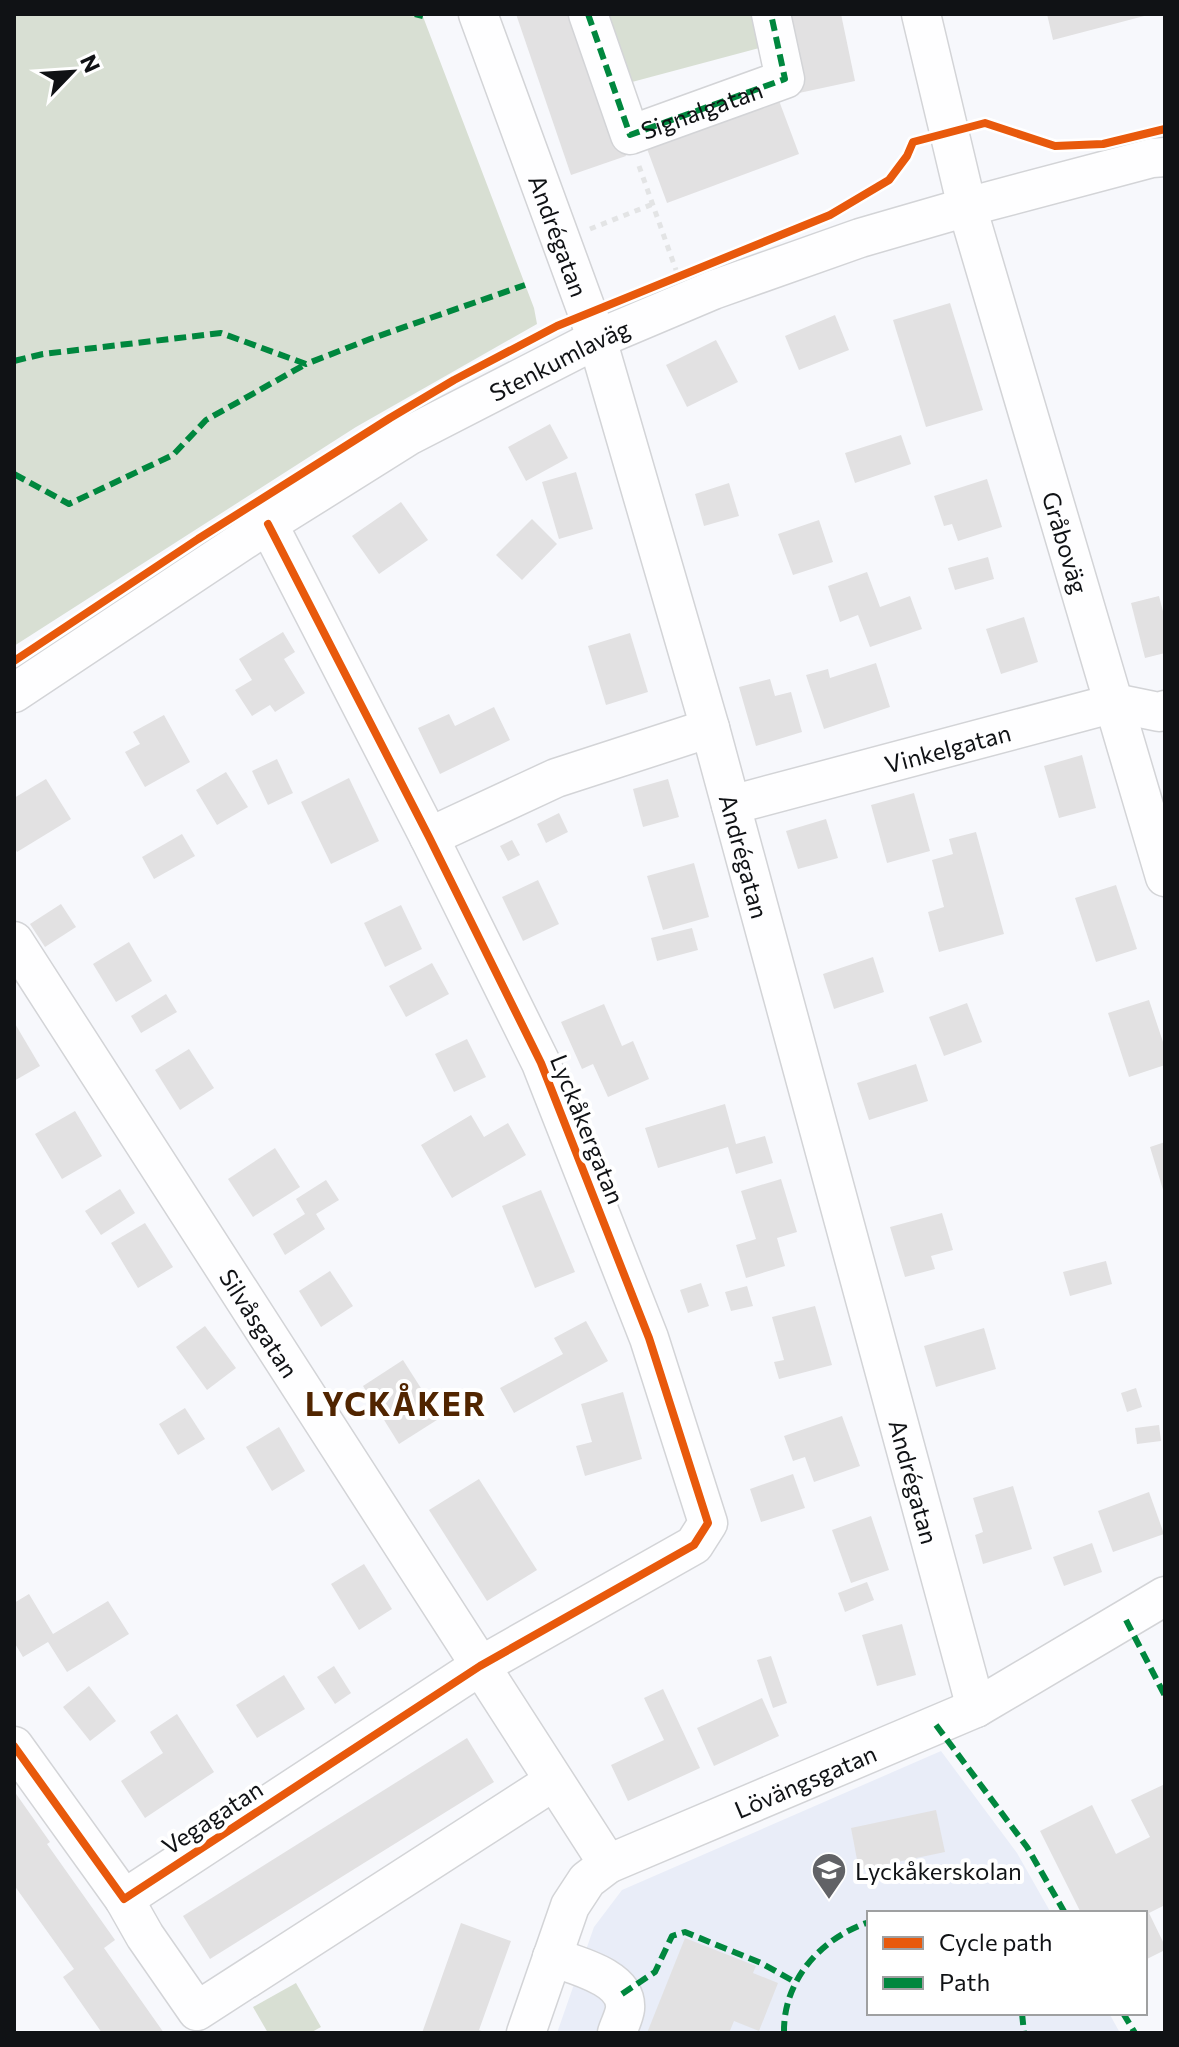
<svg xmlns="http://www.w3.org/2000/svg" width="1179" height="2047" viewBox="0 0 1179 2047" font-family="Commissioner,sans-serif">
  <rect width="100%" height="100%" fill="#f7f8fc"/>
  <polygon fill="#e9edf8" points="941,1751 1017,1853 1051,1913 869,1913 869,2013 1109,2013 1120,2033 557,2033 594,1927 622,1890"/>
  <g fill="#d8dfd3">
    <polygon points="14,14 422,14 534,308 537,324 356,427 14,646"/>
    <polygon points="605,14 754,14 763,47 632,82"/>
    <polygon points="296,1983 321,2027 310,2033 268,2033 253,2007"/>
  </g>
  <g fill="#e2e1e2">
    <polygon points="516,14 577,14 626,156 571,175"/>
    <polygon points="783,14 841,14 855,81 799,93"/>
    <polygon points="1047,14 1148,14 1148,15 1053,40"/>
    <polygon points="778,98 799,154 667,203 646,146"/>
    <polygon points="950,303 983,410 926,427 893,320"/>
    <polygon points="835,315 849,350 799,370 785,336"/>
    <polygon points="716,340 738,382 687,407 666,365"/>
    <polygon points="550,424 568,458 526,481 508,447"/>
    <polygon points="901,435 911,464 855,483 845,453"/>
    <polygon points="576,472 593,529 559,539 542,482"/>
    <polygon points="987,479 1002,527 958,541 952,524 944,526 934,496"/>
    <polygon points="729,483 739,516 704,526 695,494"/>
    <polygon points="401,502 428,540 379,574 352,536"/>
    <polygon points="532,519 557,544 522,580 496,555"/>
    <polygon points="819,520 833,562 793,575 778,534"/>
    <polygon points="988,557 994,579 955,590 948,568"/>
    <polygon points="867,572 880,607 910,596 922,629 870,647 858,615 840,622 828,586"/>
    <polygon points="1159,596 1165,619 1165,653 1145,658 1131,603"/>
    <polygon points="1024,617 1038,662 1001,674 986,629"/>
    <polygon points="283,632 295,652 284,659 305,693 275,712 270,705 252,716 235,690 252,680 239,659"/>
    <polygon points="630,633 648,692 606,705 588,646"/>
    <polygon points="876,663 890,707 824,729 806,675 828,669 830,678"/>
    <polygon points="770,679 775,696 791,692 802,732 756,746 739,687"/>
    <polygon points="494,707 510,740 440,774 418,728 449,714 455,726"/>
    <polygon points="164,715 190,762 145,787 125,752 140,744 133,732"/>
    <polygon points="1082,755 1096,808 1059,818 1044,766"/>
    <polygon points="277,759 293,793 268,805 252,771"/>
    <polygon points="226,772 248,807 217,825 196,790"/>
    <polygon points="349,778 379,841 331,864 301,802"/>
    <polygon points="46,779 71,819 17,852 14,847 14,798"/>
    <polygon points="668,779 679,817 643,827 633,789"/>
    <polygon points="914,793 930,851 887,863 871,805"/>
    <polygon points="559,813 568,832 546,843 537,824"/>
    <polygon points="826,819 838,858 798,869 786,831"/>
    <polygon points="976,832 1004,934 939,952 928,912 944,907 932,860 953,854 949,839"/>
    <polygon points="182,834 195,856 154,879 142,857"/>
    <polygon points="512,840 520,855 508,861 500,846"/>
    <polygon points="694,863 709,917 663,930 647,876"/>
    <polygon points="538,880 559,924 523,941 502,897"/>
    <polygon points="1116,885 1137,949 1096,962 1075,898"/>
    <polygon points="61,904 76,927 45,947 30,924"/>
    <polygon points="401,905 422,949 385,967 364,923"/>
    <polygon points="692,928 698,950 657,961 651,938"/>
    <polygon points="129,942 152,981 116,1002 93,964"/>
    <polygon points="873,957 884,992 834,1009 823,974"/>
    <polygon points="432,963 449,994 406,1017 389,986"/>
    <polygon points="166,994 177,1012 141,1033 131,1016"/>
    <polygon points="1149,1000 1165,1048 1165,1065 1129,1077 1108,1013"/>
    <polygon points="967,1003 982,1042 944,1056 929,1017"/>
    <polygon points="604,1004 622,1046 633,1041 649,1079 608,1097 593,1064 582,1069 561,1022"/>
    <polygon points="14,1022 40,1066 14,1081"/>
    <polygon points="467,1039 486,1077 454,1092 435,1054"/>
    <polygon points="189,1049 214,1088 180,1110 155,1070"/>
    <polygon points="916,1064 928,1101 869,1120 857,1083"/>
    <polygon points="725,1104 736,1144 765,1136 773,1163 736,1174 728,1147 658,1168 645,1128"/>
    <polygon points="75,1111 102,1156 62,1179 35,1134"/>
    <polygon points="471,1115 484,1137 508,1123 526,1155 452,1198 421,1145"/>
    <polygon points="1165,1142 1165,1193 1164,1193 1150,1147"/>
    <polygon points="275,1148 300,1187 253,1217 228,1179"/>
    <polygon points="781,1179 797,1232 777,1238 785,1266 746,1278 736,1245 756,1239 741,1191"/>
    <polygon points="326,1180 339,1200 316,1214 325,1229 285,1255 273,1234 305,1214 296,1199"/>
    <polygon points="120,1189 135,1213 101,1235 85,1211"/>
    <polygon points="541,1190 575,1272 535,1288 502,1206"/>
    <polygon points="942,1213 953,1250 931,1256 935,1269 905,1277 890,1227"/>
    <polygon points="145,1223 173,1267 138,1288 111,1243"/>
    <polygon points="1106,1261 1112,1284 1070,1296 1063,1272"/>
    <polygon points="330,1271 353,1306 321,1327 299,1291"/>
    <polygon points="701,1283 709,1306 688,1313 680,1290"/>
    <polygon points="747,1286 753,1306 731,1311 725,1292"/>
    <polygon points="815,1306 832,1365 779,1379 774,1362 784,1360 772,1317"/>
    <polygon points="586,1321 608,1361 514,1413 500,1388 563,1354 554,1338"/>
    <polygon points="205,1326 236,1368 207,1390 176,1347"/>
    <polygon points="984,1328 996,1369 936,1387 924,1346"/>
    <polygon points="403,1360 440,1418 399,1444 363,1386"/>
    <polygon points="1136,1388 1142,1407 1127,1412 1121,1393"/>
    <polygon points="623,1392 642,1459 585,1476 576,1446 592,1442 581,1404"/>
    <polygon points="185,1408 205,1439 178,1455 159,1424"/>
    <polygon points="842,1416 860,1466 814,1482 805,1457 793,1461 784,1436"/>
    <polygon points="1159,1425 1161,1441 1137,1444 1135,1428"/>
    <polygon points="279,1427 305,1471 272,1491 246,1447"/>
    <polygon points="793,1474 805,1508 761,1522 750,1489"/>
    <polygon points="479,1479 537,1570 487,1601 429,1510"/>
    <polygon points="1013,1486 1032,1549 983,1564 975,1535 983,1532 973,1498"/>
    <polygon points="1149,1492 1164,1534 1113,1552 1098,1511"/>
    <polygon points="871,1516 889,1570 851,1583 832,1530"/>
    <polygon points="1092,1543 1102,1572 1064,1586 1053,1557"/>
    <polygon points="364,1564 392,1609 359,1630 331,1584"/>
    <polygon points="867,1582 874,1600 845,1612 838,1593"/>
    <polygon points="29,1594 53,1634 108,1601 129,1634 67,1672 48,1642 23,1657 14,1642 14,1603"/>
    <polygon points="902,1624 916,1675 877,1686 862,1635"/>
    <polygon points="771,1656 787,1703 773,1708 757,1660"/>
    <polygon points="334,1666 351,1693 335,1704 317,1677"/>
    <polygon points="284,1675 305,1709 257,1738 236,1705"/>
    <polygon points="89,1686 116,1721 90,1741 63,1707"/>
    <polygon points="663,1689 700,1768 628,1801 611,1765 664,1740 644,1698"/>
    <polygon points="762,1698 779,1736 714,1766 697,1728"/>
    <polygon points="177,1714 214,1772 145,1818 121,1781 163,1753 150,1732"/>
    <polygon points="467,1738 494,1782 210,1959 183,1916"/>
    <polygon points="1165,1784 1165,1905 1149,1913 1165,1946 1165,1950 1145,1960 1145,1913 1081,1913 1040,1831 1092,1805 1116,1854 1150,1837 1131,1800"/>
    <polygon points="14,1791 50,1842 47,1844 115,1940 104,1948 164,2033 102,2033 63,1977 74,1969 14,1885"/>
    <polygon points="936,1810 945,1852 859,1870 851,1828"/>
    <polygon points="461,1923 511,1941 479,2030 487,2033 422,2033"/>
    <polygon points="685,1938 756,1966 753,1973 778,1983 759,2031 734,2021 729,2033 647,2033"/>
  </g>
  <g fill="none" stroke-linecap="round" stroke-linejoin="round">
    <g stroke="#d3d4d7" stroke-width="41">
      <g id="minor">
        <path id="s1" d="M478,14L597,339L710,728L976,1708"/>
        <polyline points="588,14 630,135 785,79 771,14"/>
        <path id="s2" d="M921,14L967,207L1165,877"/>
        <path id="s3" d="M14,693L268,524L410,435L597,339L713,290L860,238L967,207L1152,158L1165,157"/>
        <path id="s4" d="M731,805L1115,703L1159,712L1165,710"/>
        <polyline points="429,837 556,778 710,728"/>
        <path id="s5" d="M14,941L608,1864"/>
        <polyline points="14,1746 124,1899 145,1936 197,2011 554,1781"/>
        <polyline points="124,1899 480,1666 694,1545 708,1523 649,1338 541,1063 429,837 268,524"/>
        <path d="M552,1957C574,1965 628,1977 625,2009C624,2017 619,2026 617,2033"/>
        <path id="s6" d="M526,2033L570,1906L587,1880L608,1864L976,1708L1165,1596"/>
      </g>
    </g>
    <g stroke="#e3e4e5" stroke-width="5" stroke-dasharray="6 6" stroke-linecap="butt">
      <polyline points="639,166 676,270"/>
      <polyline points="590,229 653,204"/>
    </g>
    <use href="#minor" stroke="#fefeff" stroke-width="38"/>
    <g stroke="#00873e" stroke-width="6" stroke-dasharray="12 6" stroke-linecap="butt">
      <polyline points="415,14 423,16"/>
      <path id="s7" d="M588,14L630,135L785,79L771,14"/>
      <polyline points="14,361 43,354 221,333 306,364 370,339 525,285"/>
      <polyline points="14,474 69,504 173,455 206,420 306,364"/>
      <polyline points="1126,1620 1165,1696"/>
      <polyline points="936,1725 1027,1847 1065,1913"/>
      <polyline points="622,1994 655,1972 672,1936 685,1932 761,1963 795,1982"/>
      <polyline points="1022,2013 1024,2033"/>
      <polyline points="1123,2013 1135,2033"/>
      <path d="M784,2033C783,1980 821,1938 869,1922"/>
    </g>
    <g stroke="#fff" stroke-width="13">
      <g id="cycleway">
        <polyline points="14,661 198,539 390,418 454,380 557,326 830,215 889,180 907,156 913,142 985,123 1055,146 1103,144 1165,129"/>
        <polyline points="14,1746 124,1899 480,1666 694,1545 708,1523 649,1338 541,1063 429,837 268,524"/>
      </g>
    </g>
    <use href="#cycleway" stroke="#e8590c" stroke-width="8"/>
  </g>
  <defs>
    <g id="school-pin" transform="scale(1.8)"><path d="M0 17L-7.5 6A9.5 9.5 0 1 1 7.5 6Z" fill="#616266" stroke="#fff"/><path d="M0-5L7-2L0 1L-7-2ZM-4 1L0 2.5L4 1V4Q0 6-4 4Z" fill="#fff"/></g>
  </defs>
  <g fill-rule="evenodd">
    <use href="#school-pin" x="829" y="1870"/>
  </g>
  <g text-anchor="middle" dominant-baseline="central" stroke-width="8" stroke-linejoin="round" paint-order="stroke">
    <g font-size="24" fill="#101215" stroke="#fff">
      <text stroke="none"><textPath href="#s7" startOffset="204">Signalgatan</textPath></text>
      <text stroke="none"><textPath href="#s1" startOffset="236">Andrégatan</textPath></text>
      <text stroke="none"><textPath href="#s3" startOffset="640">Stenkumlaväg</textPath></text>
      <text stroke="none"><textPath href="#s2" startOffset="548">Gråboväg</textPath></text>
      <text stroke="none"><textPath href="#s4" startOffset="224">Vinkelgatan</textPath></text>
      <text stroke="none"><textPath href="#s1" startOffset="884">Andrégatan</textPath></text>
      <text transform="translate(588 1129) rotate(68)">Lyckåkergatan</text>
      <text stroke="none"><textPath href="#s5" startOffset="454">Silvåsgatan</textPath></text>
      <text stroke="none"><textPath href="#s1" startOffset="1532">Andrégatan</textPath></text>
      <text stroke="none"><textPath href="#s6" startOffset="406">Lövängsgatan</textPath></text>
      <text transform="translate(212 1817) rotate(-33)">Vegagatan</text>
    </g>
    <g font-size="24" fill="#101215" stroke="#fff" text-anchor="start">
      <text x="855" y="1870">Lyckåkerskolan</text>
    </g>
    <g font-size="32" font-weight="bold" letter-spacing="2" fill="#512500" stroke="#fff">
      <text x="396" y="1403">LYCKÅKER</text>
    </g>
  </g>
  <rect width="1179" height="2047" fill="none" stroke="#101215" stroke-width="32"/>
  <rect x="867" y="1911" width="280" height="104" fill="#ffffff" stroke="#9fa0a1" stroke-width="2"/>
  <rect x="883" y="1937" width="40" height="12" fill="#e8590c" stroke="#9fa0a1" stroke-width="2"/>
  <text x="939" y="1951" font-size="24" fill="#101215">Cycle path</text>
  <rect x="883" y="1977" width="40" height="12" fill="#00873e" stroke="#9fa0a1" stroke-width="2"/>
  <text x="939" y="1991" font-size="24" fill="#101215">Path</text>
  <g transform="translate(72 72) rotate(65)" stroke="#ffffff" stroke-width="6" paint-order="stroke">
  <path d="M0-6L14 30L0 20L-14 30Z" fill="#101215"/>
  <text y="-12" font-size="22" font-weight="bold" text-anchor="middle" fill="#101215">N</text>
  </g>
</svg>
